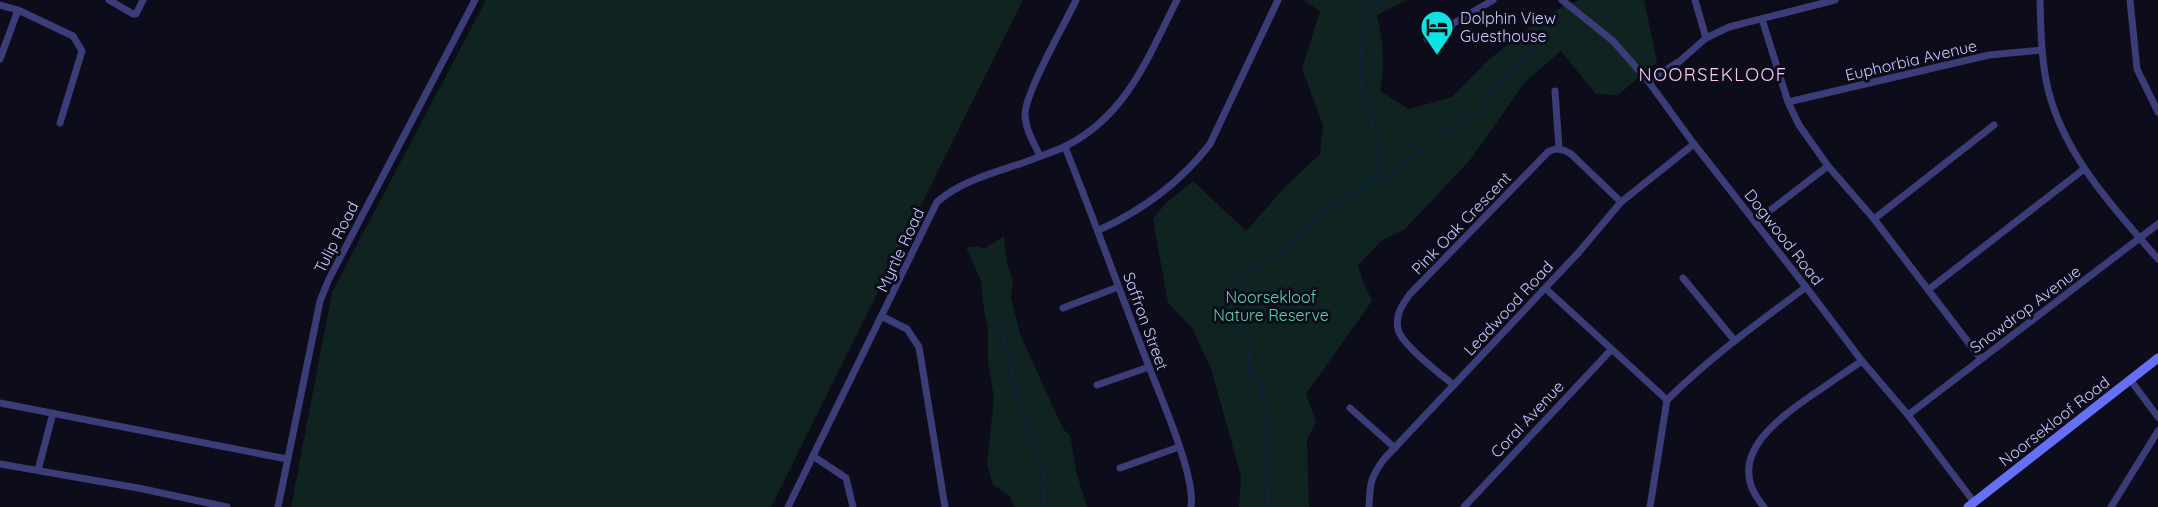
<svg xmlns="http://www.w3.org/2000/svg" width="2158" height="507" viewBox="0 0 2158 507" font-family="Quicksand,sans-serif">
  <rect width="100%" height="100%" fill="#0d0c1b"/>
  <g fill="#0f2421">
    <polygon points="486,0 1023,0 771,507 291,507 332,292"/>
    <path d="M1303,0H1407L1377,15C1383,42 1385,64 1380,91L1409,109L1452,97L1486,62L1536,22L1562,7L1580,0H1644L1657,62L1618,95L1596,94L1561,51L1525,82L1470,160L1405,229L1381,241L1358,265L1363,282L1372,301L1306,394L1316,422L1307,440L1309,507H1239L1241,476L1211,368L1192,328L1168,303L1153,219L1166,203L1193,181L1246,231L1285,187L1320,154L1323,125L1302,69L1320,11Z"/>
    <polygon points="1004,236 1007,264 1013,281 1011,297 1020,334 1063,429 1070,435 1076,471 1087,507 1014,507 1010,496 993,485 987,464 994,398 988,361 988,328 984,310 981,281 966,247 980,247 984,249"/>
  </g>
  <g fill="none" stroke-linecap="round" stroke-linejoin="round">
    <g stroke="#0e243d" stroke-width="2">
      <polyline points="1366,187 1383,181 1450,128 1479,112 1502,80 1538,42"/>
      <polyline points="997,308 1017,395 1041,461 1045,482 1043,507"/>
      <path d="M1269,507L1265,462L1267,436L1261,383L1248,374L1250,344L1228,302C1239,271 1264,265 1287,246C1302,234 1315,217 1331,206C1348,195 1369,190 1377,170C1386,147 1364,109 1361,85C1358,59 1364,33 1368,8L1380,0"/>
    </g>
    <g stroke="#3a3d77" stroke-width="7">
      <polyline points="109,0 133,14 136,14 143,0"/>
      <polyline points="1562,0 1613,41 1648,81 1694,144 1806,287 1862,361 1908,415 1974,502"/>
      <polyline points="1695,0 1706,38"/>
      <path d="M2040,0C2041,33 2041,68 2051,100C2070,162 2117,212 2158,259"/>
      <polyline points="2130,0 2137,69 2158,112"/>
      <polyline points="0,5 18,10 0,59"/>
      <polyline points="18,10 73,36 82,51 60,123"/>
      <polyline points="1762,19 1788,102 1799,125 1828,166 1874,219 1981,359"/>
      <polyline points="1427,39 1493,0"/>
      <polyline points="1648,81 1680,61 1706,38 1729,27 1835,0"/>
      <polyline points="1555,91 1559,149"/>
      <polyline points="1788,102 1989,55 2042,50"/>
      <path d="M1065,147C1094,219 1120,292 1148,364C1160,396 1196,476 1191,507"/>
      <path d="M1040,156C1034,143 1026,131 1025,116C1024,94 1065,24 1076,0"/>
      <polyline points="1874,219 1994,125"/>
      <polyline points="1755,222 1828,166"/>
      <path d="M1099,230C1143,210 1180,183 1210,144L1278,0"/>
      <polyline points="1683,278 1735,341"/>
      <polyline points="1545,288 1667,400"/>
      <polyline points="1928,290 2084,169"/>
      <polyline points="1063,308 1118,287"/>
      <polyline points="883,317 907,329 919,347 945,507"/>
      <polyline points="2131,381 2158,417"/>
      <polyline points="1097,385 1149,367"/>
      <path d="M1454,385C1442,376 1400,343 1398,329C1395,315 1402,305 1410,294L1548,152C1556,147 1563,149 1571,154L1621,202"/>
      <path d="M1667,400C1709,358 1758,323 1806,287"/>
      <polyline points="0,403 287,459"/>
      <polyline points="1350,408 1395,448"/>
      <polyline points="1908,415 2158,224"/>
      <polyline points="813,456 846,478 853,507"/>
      <polyline points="0,464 138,488 227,507"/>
      <polyline points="1120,468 1179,447"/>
      <polyline points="38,470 53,413"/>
      <polyline points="278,507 315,326 320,301 329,279 475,0"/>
      <path d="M788,507L937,202C962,180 997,172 1028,161C1040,156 1054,152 1066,146C1127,115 1148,57 1177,0"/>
      <path d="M1369,507C1370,484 1370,477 1385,458L1579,252L1621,202L1694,144"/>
      <polyline points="1464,507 1611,350"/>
      <polyline points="1650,507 1667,400"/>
      <path d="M1764,507C1722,459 1775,421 1812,395C1829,384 1845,372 1862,361"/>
      <polyline points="2111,507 2158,431"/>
    </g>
    <polyline stroke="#6670f6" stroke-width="9" points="1968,507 2158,358"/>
  </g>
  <defs>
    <g id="hotel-pin" transform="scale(1.725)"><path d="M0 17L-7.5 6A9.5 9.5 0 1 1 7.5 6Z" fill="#0ee2e3" stroke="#0d0c1b"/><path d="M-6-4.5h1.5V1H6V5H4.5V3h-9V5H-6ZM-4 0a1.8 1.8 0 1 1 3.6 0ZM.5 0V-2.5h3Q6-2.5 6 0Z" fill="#111"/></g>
  </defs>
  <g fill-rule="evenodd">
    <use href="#hotel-pin" x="1437" y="27"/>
  </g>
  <g text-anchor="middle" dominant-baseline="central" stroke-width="6" stroke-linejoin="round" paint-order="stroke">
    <g font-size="16" fill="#cac9fc" stroke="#0d0c1b" text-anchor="start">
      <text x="1460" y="18">Dolphin View<tspan x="1460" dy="18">Guesthouse</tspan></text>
    </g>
    <g font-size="16" fill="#cac9fc" stroke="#0d0c1b">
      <text transform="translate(1911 60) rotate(-13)">Euphorbia Avenue</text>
      <text transform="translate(1461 223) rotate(-46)">Pink Oak Crescent</text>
      <text transform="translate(336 237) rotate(-63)">Tulip Road</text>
      <text transform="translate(1784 237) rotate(52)">Dogwood Road</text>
      <text transform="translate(900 250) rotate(-65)">Myrtle Road</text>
      <text transform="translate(1508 308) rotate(-47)">Leadwood Road</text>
      <text transform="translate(2025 309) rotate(-37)">Snowdrop Avenue</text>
      <text transform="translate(1146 321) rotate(70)">Saffron Street</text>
      <text transform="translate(1527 419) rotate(-47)">Coral Avenue</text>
      <text transform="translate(2054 421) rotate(-38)">Noorsekloof Road</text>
    </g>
    <g font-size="16" fill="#5bd6ab" stroke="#0d0c1b">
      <text x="1271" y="297">Noorsekloof<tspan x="1271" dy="18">Nature Reserve</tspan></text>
    </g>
    <g font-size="18" letter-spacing="1.5" fill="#fccbef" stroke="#0d0c1b">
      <text x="1713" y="74">NOORSEKLOOF</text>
    </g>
  </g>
</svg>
